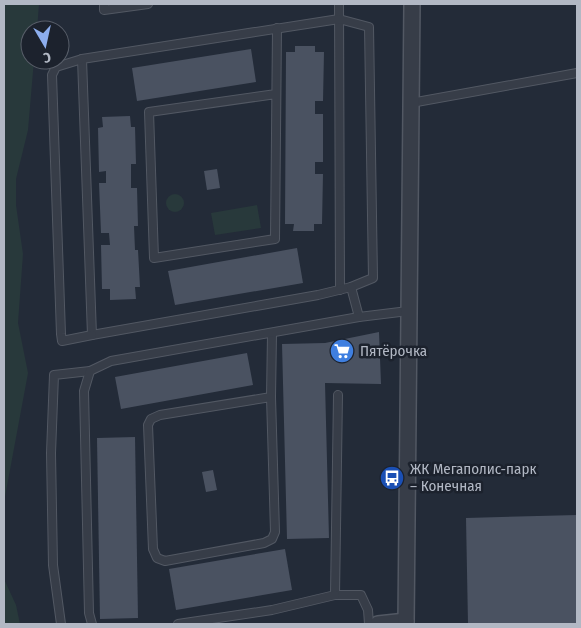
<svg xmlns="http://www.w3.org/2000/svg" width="581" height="628" viewBox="0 0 581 628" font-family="'Fira Sans Condensed',sans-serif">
  <rect width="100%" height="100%" fill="#232b38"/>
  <g fill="#28393b">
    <polygon points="4,4 39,4 37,30 30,30 30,60 34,60 28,130 16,179 16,205 23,254 18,323 28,373 4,502"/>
    <circle cx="175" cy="203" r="9"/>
    <polygon points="257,205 261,228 215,235 211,213"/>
    <polygon points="4,579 16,605 20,624 4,624"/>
  </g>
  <g fill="#4a5261">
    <polygon points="295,46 315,46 315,52 324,52 323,101 315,101 315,114 323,114 323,162 315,162 315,174 323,174 322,224 314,224 314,231 293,231 294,224 285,224 286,52 295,52"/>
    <polygon points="251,49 256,82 137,101 132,68"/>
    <polygon points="130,116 131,127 135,127 136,164 131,164 131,188 137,188 138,226 134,226 135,250 138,250 140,287 135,287 136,299 110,300 110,289 102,289 101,245 110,245 109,233 101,233 99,183 106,183 106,171 99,172 98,128 103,127 102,117"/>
    <polygon points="217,169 220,188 207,190 204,171"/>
    <polygon points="297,248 303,283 175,305 168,271"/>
    <polygon points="379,332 381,384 325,383 329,538 287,539 282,344 325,343"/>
    <polygon points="247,353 253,385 121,409 115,377"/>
    <polygon points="135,437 138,618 100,619 97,438"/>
    <polygon points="213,470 217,490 206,492 202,472"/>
    <polygon points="577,515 577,624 468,624 466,518"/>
    <polygon points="285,549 292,590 176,610 169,569"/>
  </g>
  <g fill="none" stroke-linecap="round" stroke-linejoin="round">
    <g stroke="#525863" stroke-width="10">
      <g id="service">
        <polyline points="104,4 104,10 148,4"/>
        <polyline points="339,4 340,290"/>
        <polygon points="339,19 369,27 373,278 351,287 318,295 92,335 82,59"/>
        <polyline points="82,59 56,67 52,75 61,334 62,341 92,335"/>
        <polyline points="276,94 149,112 154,258 275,239 277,28"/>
        <polyline points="411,103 577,73"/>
        <polyline points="351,287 359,317"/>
        <polyline points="338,395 335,595 361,595 368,610 369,624"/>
        <polyline points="271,397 160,415 151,419 148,425 153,549 157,558 165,561 264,543 272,539 275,532 271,397 272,334"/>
        <polyline points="61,624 53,565 51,453 54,375 90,371"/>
        <polyline points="92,624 89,613 84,391 90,371 111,361 359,317 408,311"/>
        <polyline points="178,624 272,610 335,595"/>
      </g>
    </g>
    <g stroke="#525863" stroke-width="18">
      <g id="minor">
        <polyline points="378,624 406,621"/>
        <polyline points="406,624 412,4"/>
      </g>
    </g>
    <use href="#service" stroke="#373d48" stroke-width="8"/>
    <use href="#minor" stroke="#373d48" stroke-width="15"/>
  </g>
  <defs>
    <g id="supermarket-disc" transform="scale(1.25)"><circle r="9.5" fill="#3f7fe0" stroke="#1c222d"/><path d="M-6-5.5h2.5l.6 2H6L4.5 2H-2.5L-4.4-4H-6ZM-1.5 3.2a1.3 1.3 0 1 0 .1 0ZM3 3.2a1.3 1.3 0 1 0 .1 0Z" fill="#fff"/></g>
    <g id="bus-disc" transform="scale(1.25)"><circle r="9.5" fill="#1a4fb4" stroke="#1c222d"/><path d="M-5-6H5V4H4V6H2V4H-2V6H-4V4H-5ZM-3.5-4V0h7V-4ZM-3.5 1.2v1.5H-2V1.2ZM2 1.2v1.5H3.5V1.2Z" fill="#fff"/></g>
  </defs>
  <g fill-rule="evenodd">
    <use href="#supermarket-disc" x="342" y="351"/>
    <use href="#bus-disc" x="392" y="478"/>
  </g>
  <g text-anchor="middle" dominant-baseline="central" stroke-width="5" stroke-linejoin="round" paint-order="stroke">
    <g font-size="15" fill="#b2b8c4" stroke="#1c222d" text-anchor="start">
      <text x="360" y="351">Пятёрочка</text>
      <text x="410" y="469">ЖК Мегаполис-парк<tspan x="410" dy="17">– Конечная</tspan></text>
    </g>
  </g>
  <rect width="581" height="628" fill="none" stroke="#b2b8c4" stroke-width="10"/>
  <g transform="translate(45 45) rotate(171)"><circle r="24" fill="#1c222d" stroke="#585e69"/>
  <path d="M0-4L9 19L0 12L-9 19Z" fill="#8daeee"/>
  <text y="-8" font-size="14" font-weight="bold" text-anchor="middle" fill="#b2b8c4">С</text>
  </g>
</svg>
